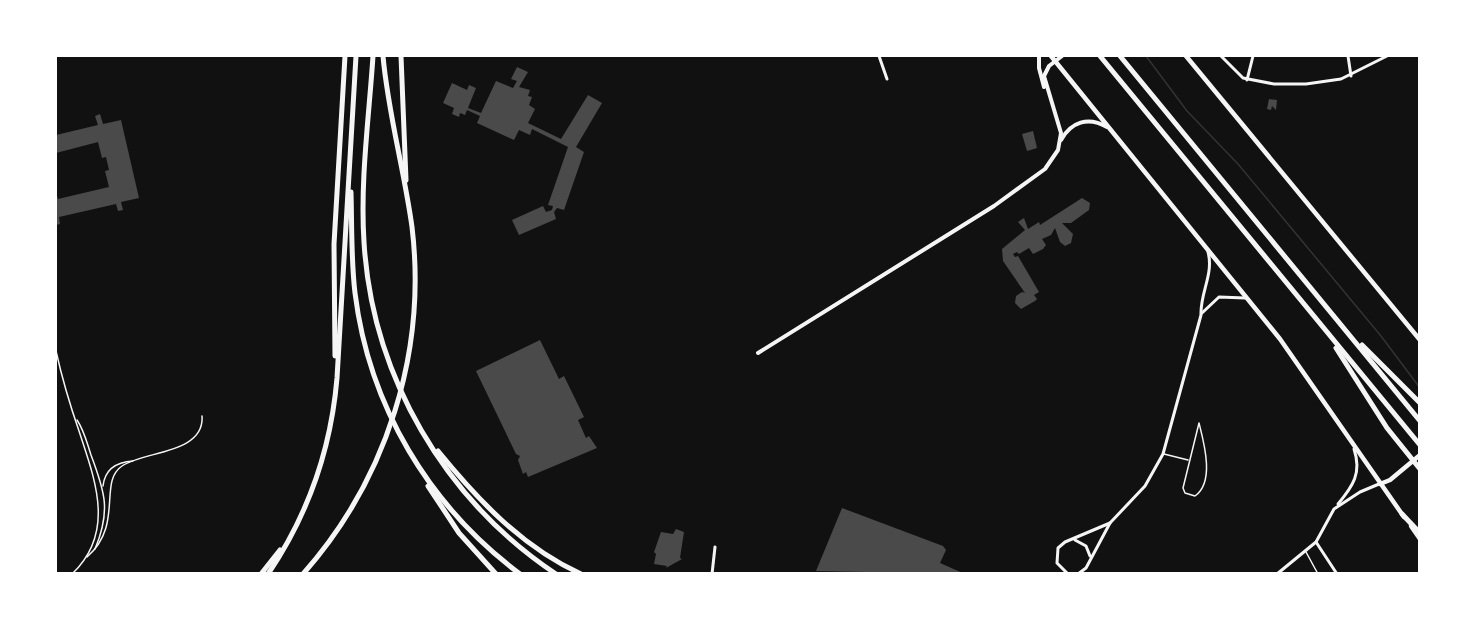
<svg xmlns="http://www.w3.org/2000/svg" width="1475" height="629" viewBox="0 0 1475 629" font-family="Literata,serif">
  <rect width="100%" height="100%" fill="#111"/>
  <g fill="none" stroke-linecap="round" stroke-linejoin="round">
    <polyline stroke="#333" stroke-width="1.5" points="1146,56 1187,111 1238,164 1381,336 1420,388"/>
  </g>
  <g fill="#4a4a4a">
    <polygon points="517,67 528,72 519,87 530,90 528,96 532,97 529,105 535,109 528,123 561,139 588,95 602,103 576,147 584,152 564,210 557,208 554,212 556,219 519,235 512,220 543,206 546,212 552,210 553,206 548,205 568,147 532,129 530,135 519,130 514,140 477,123 480,116 467,110 465,115 460,113 459,117 452,114 454,108 443,103 452,83 467,90 469,85 476,88 468,108 481,113 496,81 513,88 517,81 511,79"/>
    <polygon points="1269,99 1277,100 1276,110 1272,106 1271,110 1267,109"/>
    <polygon points="100,114 103,124 121,120 139,198 121,202 123,210 118,211 116,204 59,217 60,224 56,225 56,192 58,199 109,187 105,171 109,170 106,157 102,158 98,142 56,153 56,135 98,125 95,116"/>
    <polygon points="1033,131 1037,148 1027,151 1022,134"/>
    <polygon points="1082,198 1090,203 1089,210 1071,223 1062,223 1073,234 1071,243 1065,246 1060,242 1055,228 1051,235 1042,239 1046,245 1043,249 1033,254 1029,248 1019,254 1017,252 1013,254 1015,257 1018,256 1039,292 1034,295 1037,299 1035,301 1021,309 1015,303 1016,296 1022,292 1025,293 1003,261 1002,249 1025,230 1018,222 1024,218 1028,229 1039,222 1040,225"/>
    <polygon points="540,340 559,379 564,376 584,417 578,420 586,438 589,436 597,448 528,477 526,472 523,474 518,460 520,456 516,454 476,371"/>
    <polygon points="842,508 943,546 946,550 940,563 965,574 816,571"/>
    <polygon points="676,529 684,532 680,558 682,559 666,568 667,566 654,564 656,554 654,552 661,532 673,534"/>
  </g>
  <g fill="none" stroke-linecap="round" stroke-linejoin="round">
    <g stroke="#f5f5f5" stroke-width="1.5">
      <path d="M56,351C62,378 70,405 79,431C95,480 116,532 72,574"/>
      <path d="M77,420C84,430 87,443 91,455C105,492 111,511 95,549"/>
      <path d="M1199,423C1204,443 1215,482 1195,496L1185,493L1183,488Z"/>
      <polyline points="1164,454 1188,460"/>
      <path d="M103,486C105,468 117,462 133,461"/>
      <polyline points="1306,552 1318,574"/>
      <path d="M87,557C124,525 98,482 122,466C143,451 205,454 202,416"/>
    </g>
    <g stroke="#f5f5f5" stroke-width="3">
      <polyline points="879,56 887,79"/>
      <polyline points="1221,56 1243,78 1274,84 1306,84 1341,79 1387,56"/>
      <polyline points="1348,56 1351,76"/>
      <polyline points="1247,80 1253,56"/>
      <polyline points="1202,313 1219,297 1245,298"/>
      <path d="M1338,504C1353,486 1362,473 1354,449"/>
      <polyline points="1075,540 1086,546 1090,556"/>
      <polyline points="1316,542 1337,574"/>
      <polyline points="712,574 715,547"/>
      <polyline points="1068,574 1057,563 1058,548 1065,542 1110,523"/>
      <path d="M1078,574L1086,568L1110,523L1145,486L1163,454L1201,315C1200,293 1214,274 1208,252"/>
      <polyline points="1277,574 1316,542 1334,509 1360,492 1379,484"/>
    </g>
    <g stroke="#f5f5f5" stroke-width="4">
      <polyline points="1039,56 1039,68 1044,87"/>
      <path d="M1061,140C1071,122 1088,116 1107,127"/>
      <polyline points="758,353 994,206 1045,169 1058,150 1061,133 1044,76 1049,66 1062,56"/>
    </g>
    <g stroke="#f5f5f5" stroke-width="4.5">
      <polyline points="1051,56 1280,339 1404,517"/>
      <polyline points="1186,56 1420,340"/>
      <polyline points="1380,484 1390,480 1420,455"/>
      <polyline points="1411,526 1420,539"/>
    </g>
    <g stroke="#f5f5f5" stroke-width="5">
      <path d="M373,56C369,117 360,181 364,242C372,376 445,500 556,574"/>
      <polyline points="401,56 406,180"/>
      <polyline points="1100,56 1420,445"/>
      <polyline points="1120,56 1420,421"/>
      <path d="M351,192C352,226 351,260 355,293C369,406 429,506 520,574"/>
      <polyline points="1362,345 1420,403"/>
      <polyline points="1336,348 1387,428 1420,469"/>
      <polyline points="335,356 334,244 345,56"/>
      <path d="M438,451C478,500 522,547 581,574"/>
      <polyline points="428,486 459,533 496,574"/>
      <polyline points="1402,514 1420,533"/>
      <polyline points="261,574 280,550"/>
      <path d="M268,574C308,515 331,449 337,378L356,56"/>
      <path d="M303,574C387,479 427,352 412,227C404,169 388,113 383,56"/>
    </g>
  </g>
  <rect width="1475" height="629" fill="none" stroke="#ffffff" stroke-width="114"/>
</svg>
